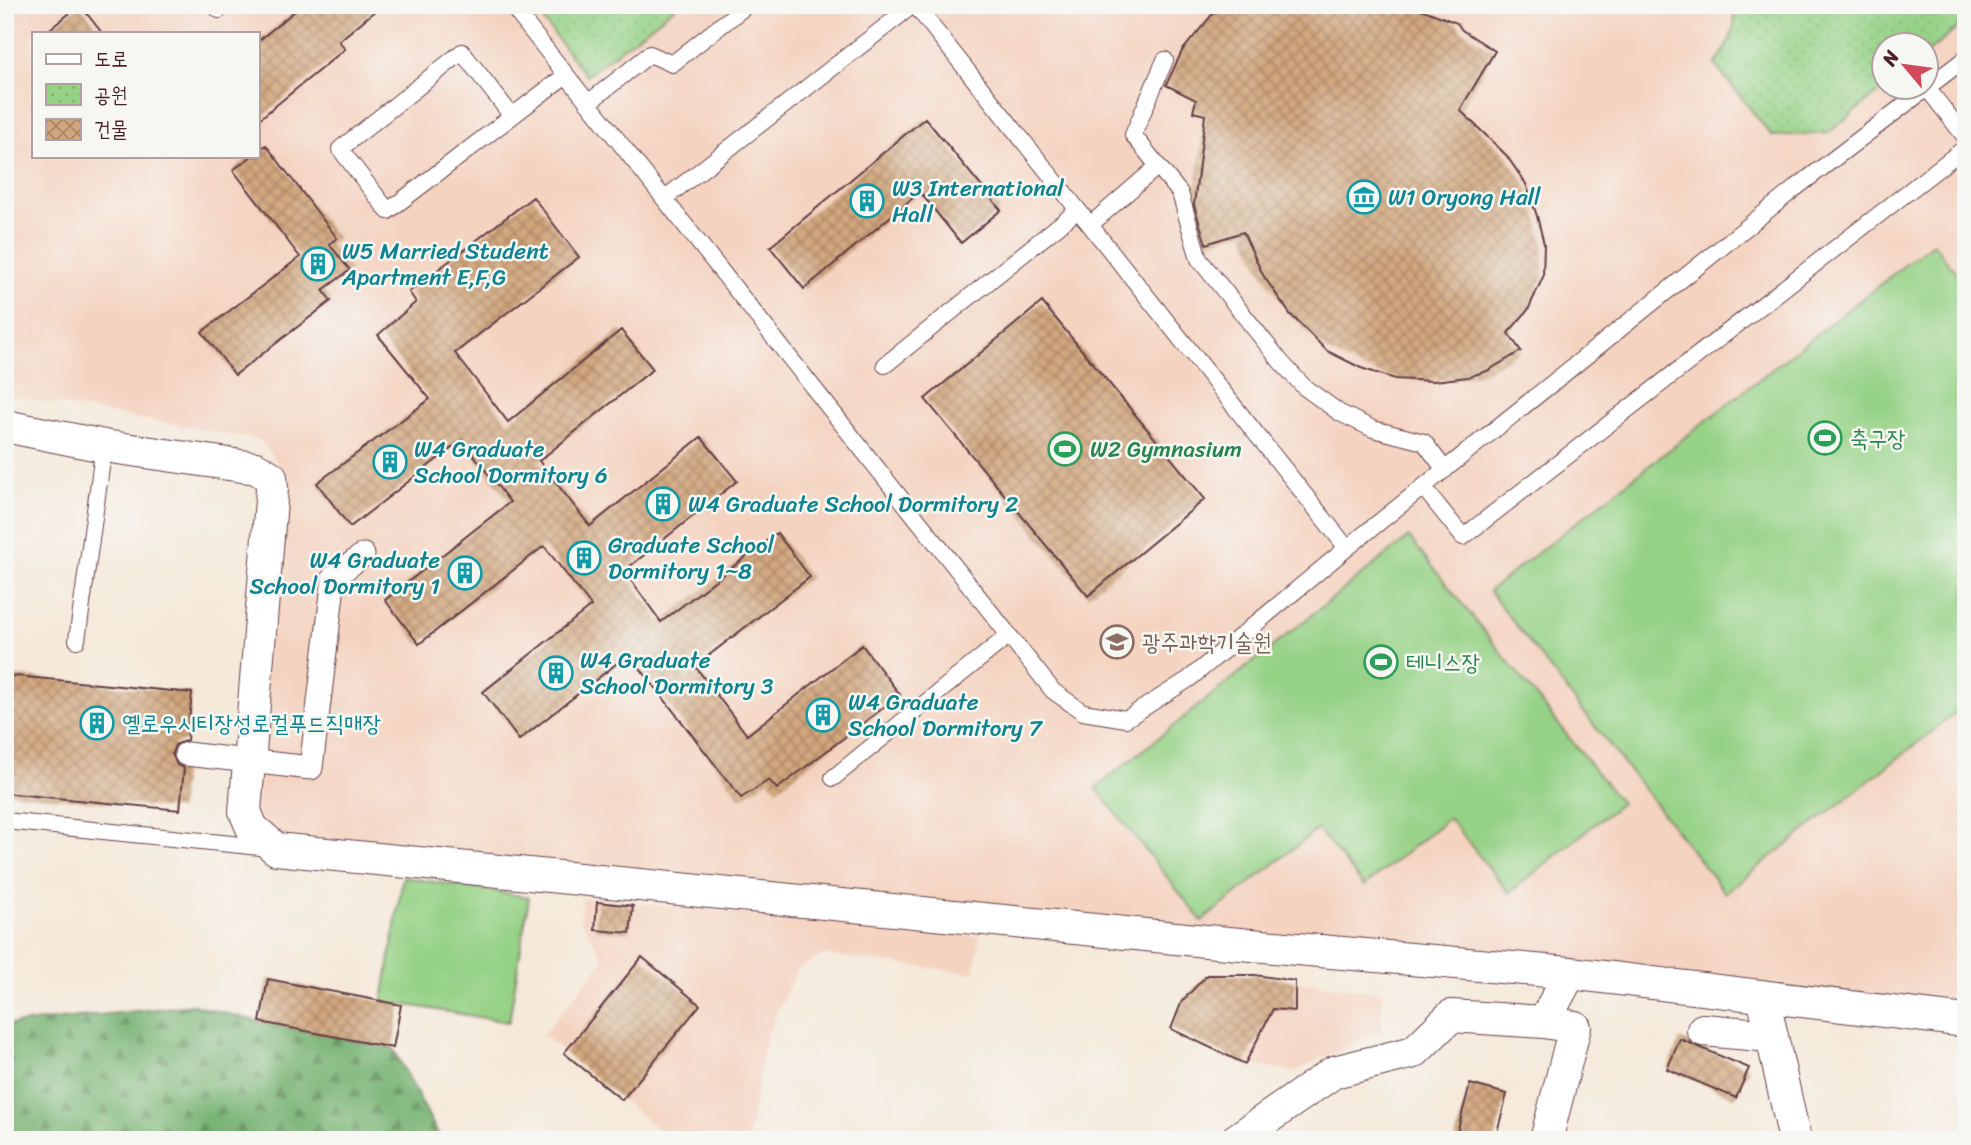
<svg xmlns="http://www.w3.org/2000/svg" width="1971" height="1145" viewBox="0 0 1971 1145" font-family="Sriracha,'Poor Story',sans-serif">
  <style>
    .built { fill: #f4d3c0; fill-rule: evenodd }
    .grass { fill: #96d286; stroke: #707858; stroke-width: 2 }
    .forest { fill: url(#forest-firs); stroke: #616a4f; stroke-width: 2 }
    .park { fill: url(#park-dots); stroke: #707858; stroke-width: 2 }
    .building { fill: url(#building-cross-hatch) }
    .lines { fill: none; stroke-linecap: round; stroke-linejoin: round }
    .service-casing { stroke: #643d45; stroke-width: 18 }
    .pedestrian-casing { stroke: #643d45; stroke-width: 25 }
    .minor-casing { stroke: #643d45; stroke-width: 34 }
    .service { stroke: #fff; stroke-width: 16 }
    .pedestrian { stroke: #fff; stroke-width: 23 }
    .minor { stroke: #fff; stroke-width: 32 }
    .labels { text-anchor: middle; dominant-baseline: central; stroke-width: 5; stroke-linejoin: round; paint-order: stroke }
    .culture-label { font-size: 23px; fill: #0d838f; stroke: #f6f6f2; text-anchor: start }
    .leisure-label { font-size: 23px; fill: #27864d; stroke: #f6f6f2; text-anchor: start }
    .education-label { font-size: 23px; fill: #785e54; stroke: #f6f6f2; text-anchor: start }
  </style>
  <defs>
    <pattern id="forest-firs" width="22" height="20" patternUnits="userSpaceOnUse" patternTransform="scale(1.75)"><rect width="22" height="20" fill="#78b473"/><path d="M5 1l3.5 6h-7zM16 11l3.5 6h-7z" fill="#64925f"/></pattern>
    <pattern id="park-dots" width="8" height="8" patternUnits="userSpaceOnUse" patternTransform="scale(1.75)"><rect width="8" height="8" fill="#96d286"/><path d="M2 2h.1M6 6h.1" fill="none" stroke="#83b474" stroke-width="1.8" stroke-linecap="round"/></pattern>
    <pattern id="building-cross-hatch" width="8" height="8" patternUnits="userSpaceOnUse" patternTransform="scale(1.75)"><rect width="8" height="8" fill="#d2a77e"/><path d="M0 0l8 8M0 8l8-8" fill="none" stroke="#ac8767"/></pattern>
  </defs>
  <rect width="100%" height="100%" fill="#f6f6f2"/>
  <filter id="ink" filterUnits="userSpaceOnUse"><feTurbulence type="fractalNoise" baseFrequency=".0143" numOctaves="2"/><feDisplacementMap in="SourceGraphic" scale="14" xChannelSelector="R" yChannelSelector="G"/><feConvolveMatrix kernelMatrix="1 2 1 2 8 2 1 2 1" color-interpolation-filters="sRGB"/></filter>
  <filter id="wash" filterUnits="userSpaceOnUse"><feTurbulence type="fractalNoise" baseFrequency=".00686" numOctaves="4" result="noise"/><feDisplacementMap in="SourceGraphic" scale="28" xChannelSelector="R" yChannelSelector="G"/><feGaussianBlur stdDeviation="1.57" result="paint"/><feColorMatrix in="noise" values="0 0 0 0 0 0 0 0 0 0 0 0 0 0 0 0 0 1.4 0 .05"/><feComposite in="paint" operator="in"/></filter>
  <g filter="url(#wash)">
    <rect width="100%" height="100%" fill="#f5e9da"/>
    <path class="built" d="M 5,5 L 1966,5 L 1966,1004 L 283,842 L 252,813 L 283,470 L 260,440 L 5,395 ZM 33,33 L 257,33 L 257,156 L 33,156 ZM 1884,46 L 1926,46 L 1926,88 L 1884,88 Z
      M 583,898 L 980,936 L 974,973 L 823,955 L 796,971 L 766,1037 L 748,1140 L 665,1140 L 657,1128 L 543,1035 L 604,959 L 580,919 Z
      M 1295,981 L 1383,992 L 1381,1031 L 1294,1072 L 1245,1064 L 1264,1027 L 1262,1007 L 1295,1011 Z"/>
    <path class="grass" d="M 1933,243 L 1966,285 L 1966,705 L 1725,893 L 1489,591 Z
      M 1409,537 L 1621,803 L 1509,893 L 1449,818 L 1364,886 L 1318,829 L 1202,921 L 1096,788 Z
      M 403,877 L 529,897 L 509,1022 L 383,1001 Z"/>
    <path class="forest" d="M 193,1005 L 260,1022 L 393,1048 L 441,1140 L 5,1140 L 5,1025 Z"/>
    <path class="park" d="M 532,5 L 678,5 L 586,76 Z
      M 1732,5 L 1966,5 L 1966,21 L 1926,54 L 1926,46 L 1884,46 L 1884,88 L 1828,133 L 1772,136 L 1715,65 C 1727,47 1740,28 1732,5 Z"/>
    <g id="blocks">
      <path class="building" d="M 80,5 L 102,33 L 45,33 Z
        M 302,5 L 382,5 L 339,41 L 345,49 L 257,121 L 257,42 Z
        M 1220,5 L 1411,5 L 1457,23 L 1462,30 L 1495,51 L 1460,110 L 1506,155 L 1526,184 L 1537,216 L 1544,244 L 1543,277 L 1528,310 L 1508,333 L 1521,351 L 1487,371 L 1468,377 L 1434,381 L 1395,379 L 1361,368 L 1327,351 L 1290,314 L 1263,275 L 1243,232 L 1206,244 L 1194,205 L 1205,115 L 1193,112 L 1196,100 L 1166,85 L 1182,51 Z
        M 925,118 L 1001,210 L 961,243 L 920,192 L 804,289 L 770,247 Z
        M 266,145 L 337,238 L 329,244 L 350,270 L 323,290 L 331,301 L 235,375 L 202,332 L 300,257 L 233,170 L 252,156 L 257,156 L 257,151 Z
        M 533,197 L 579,257 L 455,353 L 508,422 L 621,330 L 653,369 L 539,461 L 590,526 L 701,437 L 737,481 L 624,571 L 661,622 L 777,533 L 810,577 L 695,666 L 747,735 L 862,645 L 900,695 L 777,789 L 769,780 L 741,798 L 629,654 L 519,740 L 483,692 L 591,606 L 544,546 L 419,644 L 385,600 L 510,502 L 462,440 L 350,527 L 317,483 L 430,399 L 378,335 L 416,302 L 409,292 Z
        M 1042,302 L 1205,499 L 1088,596 L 925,399 Z
        M 5,675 L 192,693 L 187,740 L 175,745 L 172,753 L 177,765 L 184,768 L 180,810 L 5,793 Z
        M 597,902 L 633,906 L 630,933 L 595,930 Z
        M 642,957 L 700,1005 L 622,1100 L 564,1053 Z
        M 1207,975 L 1255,975 L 1295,981 L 1295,1011 L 1273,1009 L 1245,1064 L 1171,1029 L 1182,1001 Z
        M 268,979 L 401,1005 L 393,1048 L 260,1022 Z
        M 1680,1039 L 1749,1068 L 1736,1098 L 1667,1069 Z
        M 1470,1084 L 1507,1094 L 1495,1140 L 1455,1140 Z"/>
    </g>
  </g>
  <g filter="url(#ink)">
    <use href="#blocks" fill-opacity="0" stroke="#643d45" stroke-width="2"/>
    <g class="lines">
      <defs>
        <path id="service" d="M 215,5 L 219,10
          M 511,5 L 1053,691 L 1083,712 L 1126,719 L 1189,679 L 1347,548 L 1793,190 L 1966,58
          M 915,5 L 1347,548
          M 1927,88 L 1966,138
          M 588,103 L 650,54 L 672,64 L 747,5
          M 512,116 L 462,52 L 340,149 L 388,211 L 566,75
          M 1158,166 L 1133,135 L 1165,60
          M 664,199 L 913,5
          M 1090,225 L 1158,166 L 1180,193 L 1199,259 L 1281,362 L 1304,387 L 1340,413 L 1373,429 L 1424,442 L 1445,470
          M 885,365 L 1078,210
          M 1423,487 L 1463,537 L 1966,147
          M 77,640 L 104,446
          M 833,778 L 1009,635
          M 5,821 L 270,848"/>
        <path id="pedestrian" d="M 186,754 L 311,768 L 334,577 L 363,555"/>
        <path id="minor" d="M 5,426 L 104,446 L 256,468 L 271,477 L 272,489 L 245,811 L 252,828 L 276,849 L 1206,941 L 1570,973 L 1966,1021
          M 1763,996 L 1795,1140
          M 1544,1022 L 1575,1027 L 1546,1140
          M 1703,1030 L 1772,1036
          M 1236,1140 L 1334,1072 L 1414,1052 L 1451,1016 L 1544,1022 L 1570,973"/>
      </defs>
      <use href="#service" class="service-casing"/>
      <use href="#pedestrian" class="pedestrian-casing"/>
      <use href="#minor" class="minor-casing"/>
      <use href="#service" class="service"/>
      <use href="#pedestrian" class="pedestrian"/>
      <use href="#minor" class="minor"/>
    </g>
  </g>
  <defs>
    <symbol id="museum-ring" viewBox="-11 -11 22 22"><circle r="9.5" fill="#f6f6f2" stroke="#0f9aa8" stroke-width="1.5"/><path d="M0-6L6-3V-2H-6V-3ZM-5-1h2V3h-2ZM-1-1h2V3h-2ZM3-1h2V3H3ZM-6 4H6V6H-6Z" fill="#0f9aa8"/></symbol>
    <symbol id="building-ring" viewBox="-11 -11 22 22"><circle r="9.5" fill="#f6f6f2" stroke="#0f9aa8" stroke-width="1.5"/><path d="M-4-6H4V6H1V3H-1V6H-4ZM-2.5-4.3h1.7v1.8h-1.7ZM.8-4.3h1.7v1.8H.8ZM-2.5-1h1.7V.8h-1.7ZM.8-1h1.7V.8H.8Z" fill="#0f9aa8"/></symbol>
    <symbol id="stadium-ring" viewBox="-11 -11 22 22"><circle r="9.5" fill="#f6f6f2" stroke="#2e9e5b" stroke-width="1.5"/><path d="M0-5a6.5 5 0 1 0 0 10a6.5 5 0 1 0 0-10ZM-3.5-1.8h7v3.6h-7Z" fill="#2e9e5b"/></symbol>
    <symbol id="university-ring" viewBox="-11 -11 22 22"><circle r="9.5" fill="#f6f6f2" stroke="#8d6e63" stroke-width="1.5"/><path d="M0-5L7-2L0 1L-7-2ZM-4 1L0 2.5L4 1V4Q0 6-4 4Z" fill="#8d6e63"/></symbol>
  </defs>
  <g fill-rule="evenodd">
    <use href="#museum-ring" x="1345" y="178" width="38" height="38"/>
    <use href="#building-ring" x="848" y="182" width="38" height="38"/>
    <use href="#building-ring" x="299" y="245" width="38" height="38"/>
    <use href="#stadium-ring" x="1806" y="419" width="38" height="38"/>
    <use href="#stadium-ring" x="1046" y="430" width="38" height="38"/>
    <use href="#building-ring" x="371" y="443" width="38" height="38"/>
    <use href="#building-ring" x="644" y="485" width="38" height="38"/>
    <use href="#building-ring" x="565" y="539" width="38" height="38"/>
    <use href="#building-ring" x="446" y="554" width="38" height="38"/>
    <use href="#university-ring" x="1098" y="623" width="38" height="38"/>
    <use href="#stadium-ring" x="1362" y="643" width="38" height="38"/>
    <use href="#building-ring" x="537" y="654" width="38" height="38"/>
    <use href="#building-ring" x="804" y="696" width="38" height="38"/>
    <use href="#building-ring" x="78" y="704" width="38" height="38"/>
  </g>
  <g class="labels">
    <g class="culture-label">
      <text x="892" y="188">W3 International<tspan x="892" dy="26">Hall</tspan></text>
      <text x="1388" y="197">W1 Oryong Hall</text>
      <text x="342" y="251">W5 Married Student<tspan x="342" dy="26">Apartment E,F,G</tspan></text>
      <text x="414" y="449">W4 Graduate<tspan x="414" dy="26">School Dormitory 6</tspan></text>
      <text x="688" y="504">W4 Graduate School Dormitory 2</text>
      <text x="608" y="545">Graduate School<tspan x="608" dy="26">Dormitory 1~8</tspan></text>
      <text x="440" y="560" text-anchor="end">W4 Graduate<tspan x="440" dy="26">School Dormitory 1</tspan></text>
      <text x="580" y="660">W4 Graduate<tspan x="580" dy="26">School Dormitory 3</tspan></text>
      <text x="848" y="702">W4 Graduate<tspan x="848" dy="26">School Dormitory 7</tspan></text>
      <text x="122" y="723">옐로우시티장성로컬푸드직매장</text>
    </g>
    <g class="leisure-label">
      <text x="1850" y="438">축구장</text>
      <text x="1090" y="449">W2 Gymnasium</text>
      <text x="1406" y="662">테니스장</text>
    </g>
    <g class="education-label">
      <text x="1142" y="642">광주과학기술원</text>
    </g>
  </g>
  <rect width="1971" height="1145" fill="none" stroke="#f6f6f2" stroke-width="28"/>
  <rect x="32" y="32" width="228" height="126" fill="#f6f6f2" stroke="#b1a0a2" stroke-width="2"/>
  <rect x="46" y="54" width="35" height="10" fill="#ffffff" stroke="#b1a0a2" stroke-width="2"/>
  <text x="94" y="66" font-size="21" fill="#4a1f2b">도로</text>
  <rect x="46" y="84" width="35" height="21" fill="url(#park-dots)" stroke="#b1a0a2" stroke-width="2"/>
  <text x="94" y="102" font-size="21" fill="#4a1f2b">공원</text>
  <rect x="46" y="119" width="35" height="21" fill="url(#building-cross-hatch)" stroke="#b1a0a2" stroke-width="2"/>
  <text x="94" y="136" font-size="21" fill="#4a1f2b">건물</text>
  <g transform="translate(1905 66) rotate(299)"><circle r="33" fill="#f6f6f2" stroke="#b1a0a2" stroke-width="2"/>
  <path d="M0-5L12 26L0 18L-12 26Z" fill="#d1495b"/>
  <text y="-10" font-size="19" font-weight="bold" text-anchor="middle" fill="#4a1f2b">N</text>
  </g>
</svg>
